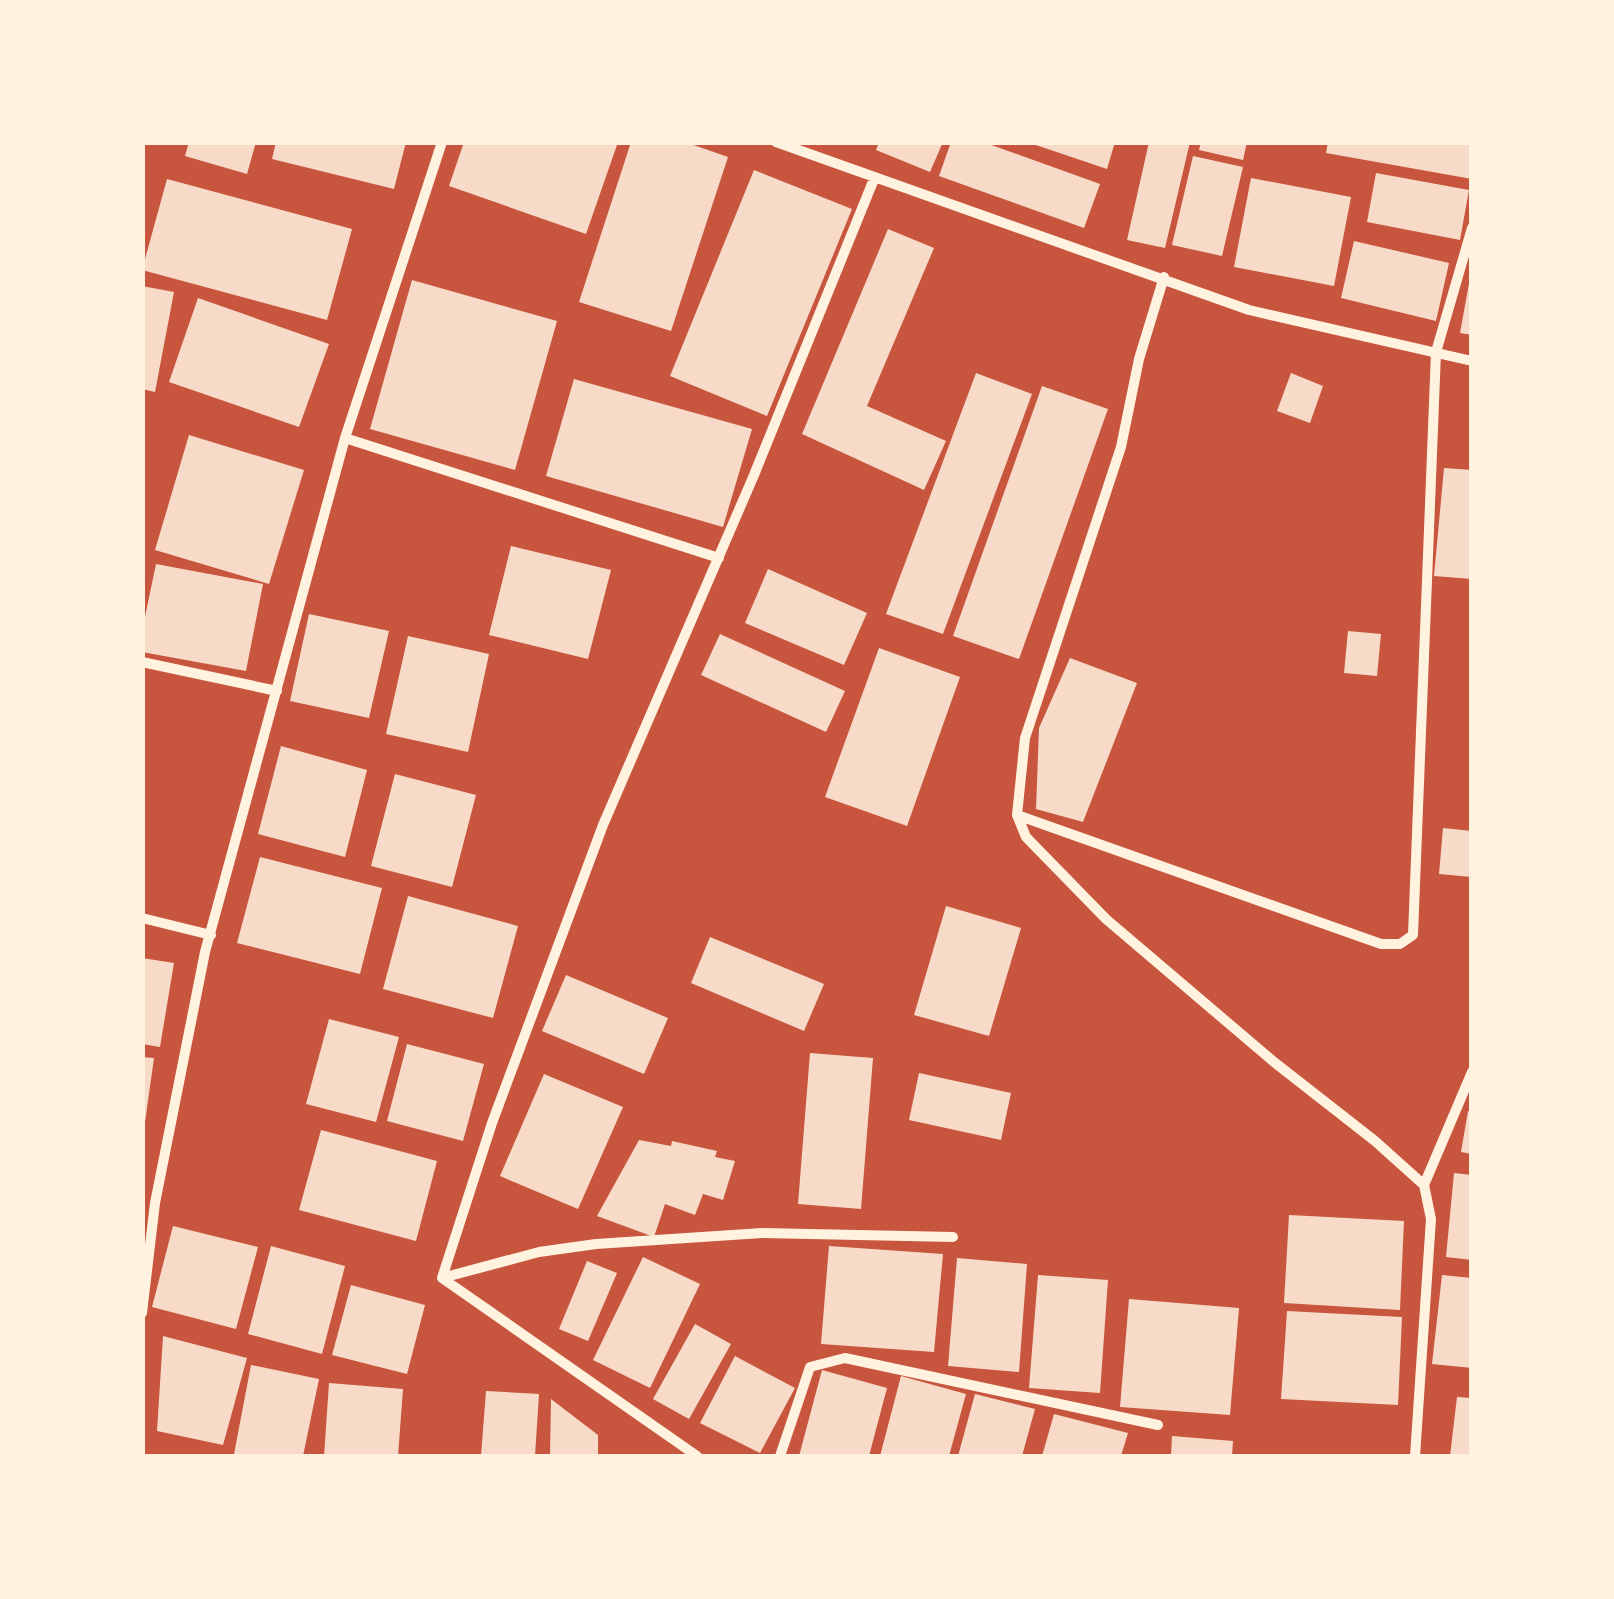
<svg xmlns="http://www.w3.org/2000/svg" width="1614" height="1599" viewBox="0 0 1614 1599" font-family="'Alegreya Sans',sans-serif">
  <style>
    .building { fill: #f7dbc8 }
    .lines { fill: none; stroke-linecap: round; stroke-linejoin: round }
    .minor { stroke: #fff3e0; stroke-width: 10 }
  </style>
  <rect width="100%" height="100%" fill="#c8553d"/>
  <path class="building" d="M 189,142 L 256,142 L 247,174 L 185,156 Z
    M 276,142 L 406,142 L 394,189 L 272,159 Z
    M 464,142 L 618,142 L 586,234 L 449,186 Z
    M 631,142 L 685,142 L 728,157 L 671,331 L 579,302 Z
    M 879,142 L 943,142 L 930,172 L 876,150 Z
    M 951,142 L 983,142 L 1100,184 L 1084,228 L 939,176 Z
    M 1027,142 L 1115,142 L 1107,169 Z
    M 1149,142 L 1190,142 L 1165,248 L 1127,240 Z
    M 1201,142 L 1247,142 L 1243,160 L 1199,150 Z
    M 1328,142 L 1472,142 L 1472,179 L 1326,153 Z
    M 1193,156 L 1243,167 L 1222,256 L 1172,245 Z
    M 754,170 L 852,209 L 767,416 L 670,376 Z
    M 1376,173 L 1469,190 L 1460,240 L 1367,222 Z
    M 1251,178 L 1351,197 L 1334,286 L 1234,267 Z
    M 167,179 L 352,229 L 327,320 L 142,270 Z
    M 888,229 L 934,248 L 867,406 L 946,441 L 924,490 L 802,434 Z
    M 1354,241 L 1449,263 L 1436,321 L 1341,298 Z
    M 1470,278 L 1472,278 L 1472,335 L 1460,333 Z
    M 412,280 L 557,321 L 515,470 L 370,429 Z
    M 142,286 L 174,292 L 155,392 L 142,389 Z
    M 198,298 L 329,344 L 299,427 L 169,382 Z
    M 976,373 L 1032,394 L 943,634 L 886,614 Z
    M 1291,373 L 1323,386 L 1310,423 L 1277,411 Z
    M 574,379 L 752,429 L 723,527 L 546,476 Z
    M 1042,386 L 1108,409 L 1019,659 L 953,636 Z
    M 189,435 L 304,470 L 269,584 L 155,550 Z
    M 1444,468 L 1472,470 L 1472,579 L 1434,576 Z
    M 511,546 L 611,570 L 588,659 L 489,635 Z
    M 156,564 L 263,584 L 246,671 L 142,652 L 142,631 Z
    M 768,569 L 867,613 L 844,665 L 745,623 Z
    M 309,614 L 389,631 L 369,718 L 290,701 Z
    M 1348,631 L 1381,634 L 1377,676 L 1344,673 Z
    M 720,634 L 845,691 L 826,732 L 701,675 Z
    M 408,636 L 489,654 L 468,752 L 386,734 Z
    M 879,648 L 960,677 L 907,826 L 825,797 Z
    M 1070,658 L 1137,683 L 1083,822 L 1036,809 L 1039,728 Z
    M 281,746 L 367,770 L 345,857 L 258,834 Z
    M 395,774 L 476,795 L 452,887 L 371,866 Z
    M 1443,828 L 1472,831 L 1472,877 L 1439,874 Z
    M 260,857 L 382,888 L 360,974 L 237,943 Z
    M 408,896 L 518,926 L 493,1018 L 383,989 Z
    M 946,906 L 1021,928 L 989,1036 L 914,1015 Z
    M 710,937 L 824,984 L 804,1031 L 691,983 Z
    M 142,958 L 174,963 L 160,1047 L 142,1044 Z
    M 566,975 L 668,1018 L 644,1074 L 542,1031 Z
    M 329,1019 L 399,1037 L 376,1122 L 306,1104 Z
    M 407,1044 L 484,1064 L 463,1141 L 387,1121 Z
    M 810,1053 L 873,1058 L 861,1209 L 798,1204 Z
    M 142,1057 L 154,1058 L 145,1122 L 142,1122 Z
    M 919,1073 L 1011,1093 L 1001,1140 L 909,1120 Z
    M 544,1074 L 623,1107 L 578,1209 L 500,1176 Z
    M 1468,1111 L 1472,1112 L 1472,1154 L 1461,1152 Z
    M 321,1130 L 437,1161 L 416,1241 L 299,1210 Z
    M 639,1140 L 671,1146 L 672,1141 L 717,1151 L 715,1157 L 735,1161 L 723,1200 L 703,1194 L 695,1215 L 665,1204 L 654,1237 L 597,1216 Z
    M 1454,1173 L 1472,1175 L 1472,1260 L 1446,1257 Z
    M 1289,1215 L 1404,1221 L 1400,1310 L 1284,1303 Z
    M 173,1226 L 258,1247 L 236,1329 L 152,1307 Z
    M 271,1246 L 345,1266 L 322,1354 L 248,1334 Z
    M 829,1246 L 943,1254 L 934,1352 L 821,1344 Z
    M 643,1257 L 700,1284 L 650,1388 L 593,1360 Z
    M 957,1258 L 1027,1264 L 1019,1372 L 948,1366 Z
    M 587,1261 L 617,1273 L 588,1341 L 559,1329 Z
    M 1038,1275 L 1108,1280 L 1100,1393 L 1029,1388 Z
    M 1442,1275 L 1472,1278 L 1472,1368 L 1432,1364 Z
    M 351,1285 L 425,1305 L 407,1374 L 332,1355 Z
    M 1129,1299 L 1239,1308 L 1230,1415 L 1120,1407 Z
    M 1287,1311 L 1402,1317 L 1398,1405 L 1281,1399 Z
    M 695,1324 L 731,1344 L 689,1419 L 653,1399 Z
    M 163,1336 L 247,1358 L 223,1445 L 157,1431 Z
    M 735,1356 L 795,1388 L 760,1453 L 700,1423 Z
    M 251,1365 L 319,1379 L 303,1456 L 234,1454 Z
    M 822,1370 L 887,1388 L 869,1456 L 799,1456 Z
    M 901,1376 L 966,1394 L 949,1456 L 880,1456 Z
    M 329,1383 L 403,1389 L 398,1456 L 324,1456 Z
    M 486,1391 L 539,1394 L 535,1456 L 481,1456 Z
    M 975,1394 L 1035,1409 L 1022,1456 L 958,1456 Z
    M 1457,1397 L 1472,1398 L 1472,1456 L 1450,1456 Z
    M 551,1399 L 598,1435 L 598,1456 L 550,1456 Z
    M 1054,1414 L 1128,1433 L 1121,1456 L 1042,1456 Z
    M 1172,1436 L 1233,1441 L 1232,1456 L 1171,1456 Z"/>
  <g class="lines">
    <path class="minor" d="M 776,142 L 1249,310 L 1472,361
      M 1164,277 L 1139,359 L 1121,447 L 1025,738 L 1017,815 L 1026,837 L 1106,919 L 1274,1062 L 1375,1141 L 1424,1185 L 1431,1219 L 1415,1456
      M 345,438 L 719,558
      M 142,662 L 277,691
      M 1017,815 L 1381,944 L 1400,944 L 1413,935 L 1436,352 L 1472,228
      M 142,918 L 211,935
      M 1424,1185 L 1472,1072
      M 442,1278 L 539,1252 L 596,1244 L 762,1233 L 953,1237
      M 142,1313 L 155,1203 L 205,952 L 345,438 L 442,142
      M 697,1456 L 442,1278 L 492,1123 L 603,825 L 754,475 L 874,179
      M 780,1456 L 810,1367 L 845,1358 L 1158,1425"/>
  </g>
  <rect width="1614" height="1599" fill="none" stroke="#fff3e0" stroke-width="290"/>
</svg>
